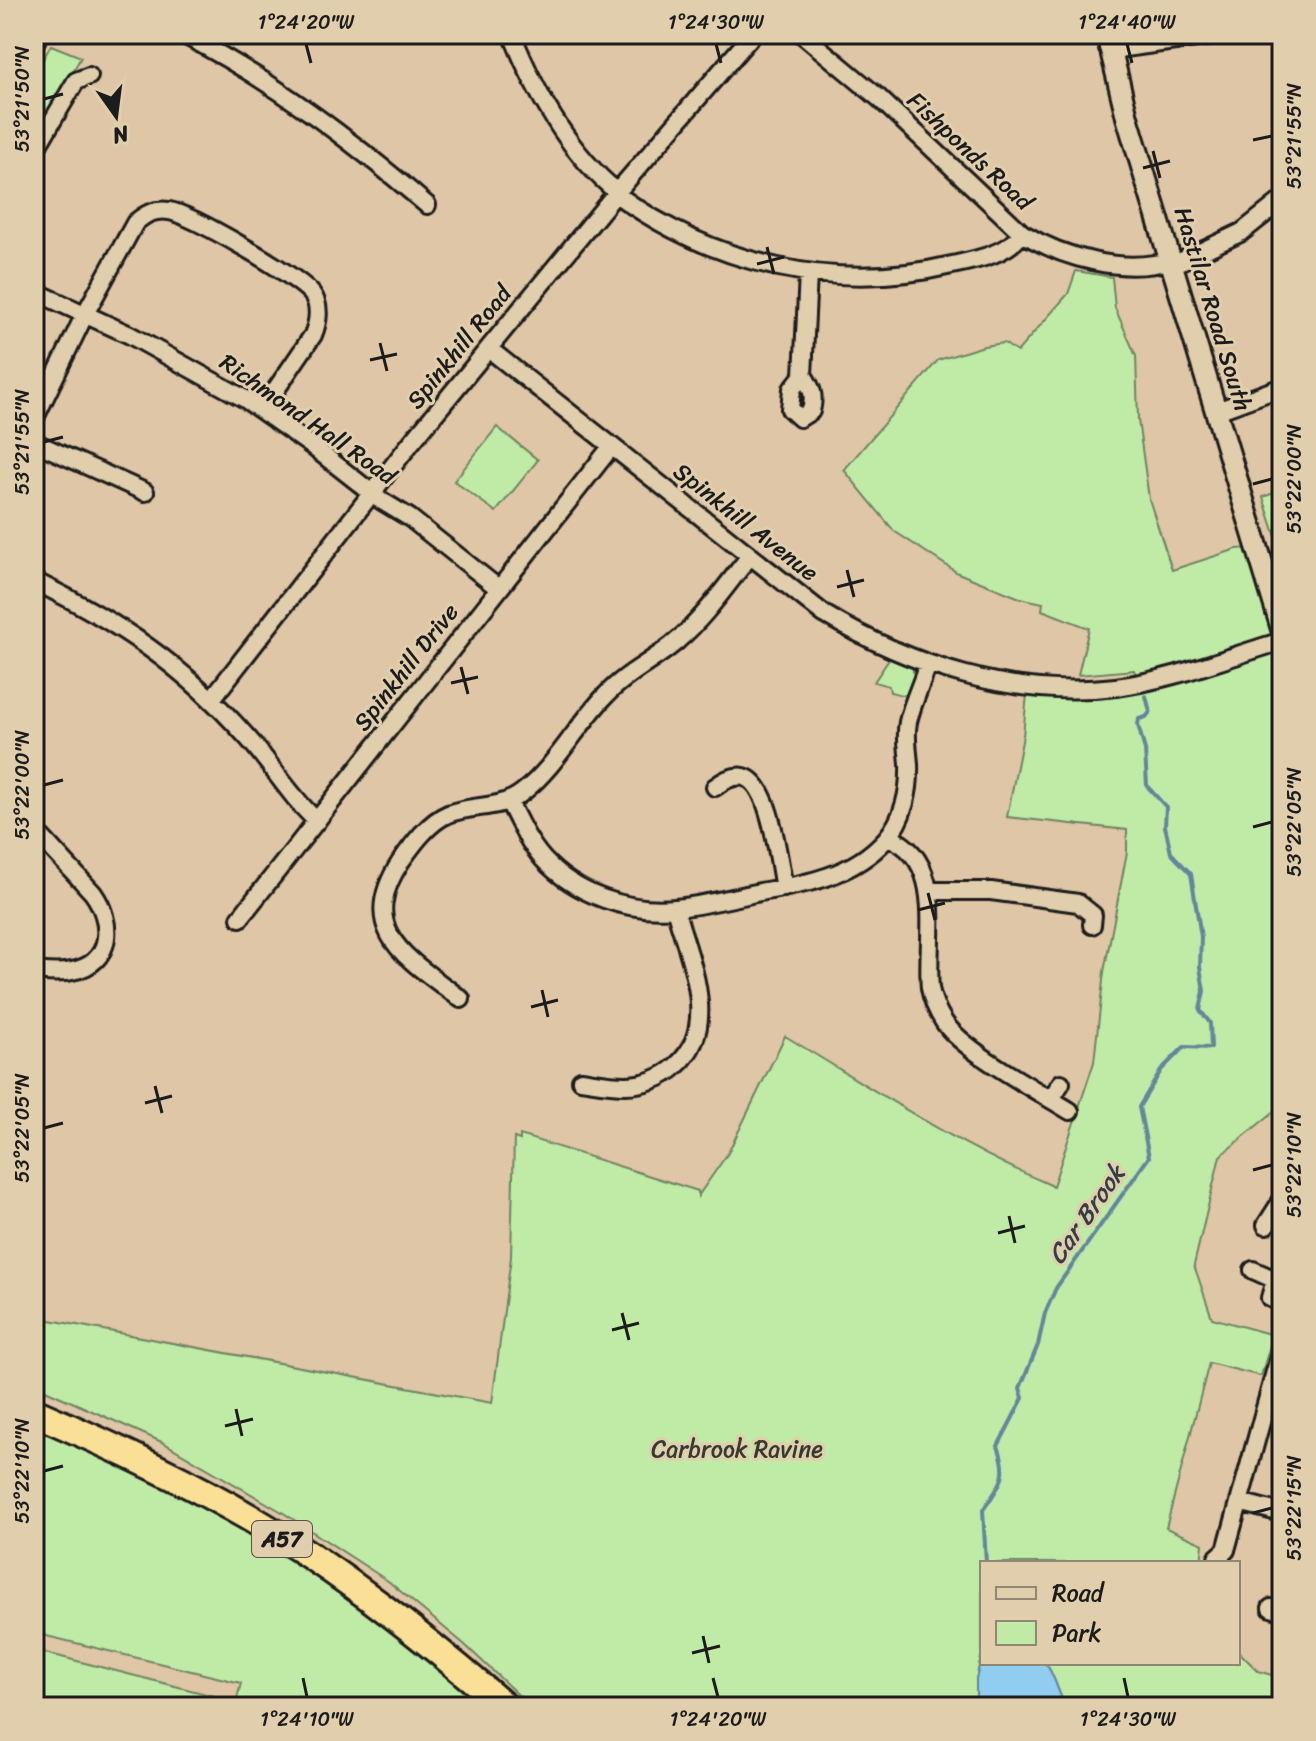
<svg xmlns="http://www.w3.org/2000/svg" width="1316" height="1741" viewBox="0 0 1316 1741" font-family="Sriracha,sans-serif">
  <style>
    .green { fill: #c0eba7; stroke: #6e8462; stroke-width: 2 }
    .water { fill: #90cdf0; stroke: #62869b; stroke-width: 2 }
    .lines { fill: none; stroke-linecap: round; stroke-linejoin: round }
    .stream { stroke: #62869b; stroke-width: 4 }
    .minor-casing { stroke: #1c1c1c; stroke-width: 22 }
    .tertiary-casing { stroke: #1c1c1c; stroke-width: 26 }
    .secondary-casing { stroke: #1c1c1c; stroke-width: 28 }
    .trunk-casing { stroke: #1c1c1c; stroke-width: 32 }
    .minor { stroke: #e0ceac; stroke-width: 16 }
    .tertiary { stroke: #e0ceac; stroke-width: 20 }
    .secondary { stroke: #e0ceac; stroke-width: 22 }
    .trunk { stroke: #fadf96; stroke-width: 26 }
    .ticks { fill: none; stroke: #1c1c1c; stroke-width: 3 }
    .labels { text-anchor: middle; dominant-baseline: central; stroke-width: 6; stroke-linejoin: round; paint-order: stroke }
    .shield { fill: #e0ceac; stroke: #575147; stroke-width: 2 }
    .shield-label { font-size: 22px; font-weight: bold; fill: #1c1c1c }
    .street-label { font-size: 24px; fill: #1c1c1c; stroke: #e0ceac }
    .park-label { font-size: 24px; fill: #353b31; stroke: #e0ceac }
    .water-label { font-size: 26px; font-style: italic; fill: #333f46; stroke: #e0ceac }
    .neatline { fill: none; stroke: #1c1c1c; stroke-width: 3 }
    .ticks-label { font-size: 20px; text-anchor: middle; fill: #1c1c1c }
  </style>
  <rect width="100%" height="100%" fill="#dfc6a6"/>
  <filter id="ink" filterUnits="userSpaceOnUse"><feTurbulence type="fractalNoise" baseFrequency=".0125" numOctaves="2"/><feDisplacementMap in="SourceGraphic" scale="16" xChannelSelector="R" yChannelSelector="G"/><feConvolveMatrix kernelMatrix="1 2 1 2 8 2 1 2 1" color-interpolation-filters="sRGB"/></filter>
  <g filter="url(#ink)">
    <path class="green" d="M 51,45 L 81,57 L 34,141 L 34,75 Z
      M 1076,271 L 1112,277 L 1115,308 L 1136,356 L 1138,420 L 1149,499 L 1172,570 L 1237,549 L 1249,548 L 1282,661 L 1282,1105 L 1220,1156 L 1194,1265 L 1212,1318 L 1273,1335 L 1261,1376 L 1209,1363 L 1166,1528 L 1203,1544 L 1201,1563 L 982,1563 L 982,1654 L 976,1679 L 976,1707 L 531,1707 L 464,1644 L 388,1581 L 282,1512 L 164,1443 L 34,1385 L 34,1317 L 492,1403 L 511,1257 L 514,1138 L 520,1140 L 520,1135 L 698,1191 L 698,1196 L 728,1153 L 785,1036 C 873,1089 958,1146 1053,1186 L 1094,1062 L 1104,972 L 1127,852 L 1127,830 L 1007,817 L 1023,736 L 1027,694 C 1065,699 1105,703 1142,691 L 1134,670 L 1078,675 L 1089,628 L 1042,610 L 1043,603 L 1020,598 L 958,573 L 894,531 L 844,470 L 938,360 L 984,346 L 1004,343 L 1017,352 L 1068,294 Z
      M 497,427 L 538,460 L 496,512 L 454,481 Z
      M 1282,490 L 1282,541 L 1278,543 L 1263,497 Z
      M 892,655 L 912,666 C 915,677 915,687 907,696 L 890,692 L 889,686 L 874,682 Z
      M 34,1425 C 197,1494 353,1584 481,1707 L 235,1707 L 241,1683 L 34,1633 Z
      M 34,1650 L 214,1696 L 212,1707 L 34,1707 Z
      M 1238,1651 L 1258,1671 L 1282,1678 L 1282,1707 L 1066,1707 C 1058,1694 1054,1672 1045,1663 L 1238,1663 Z"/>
    <path class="water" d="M 982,1654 L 982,1663 L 1045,1663 C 1054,1672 1058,1694 1066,1707 L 976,1707 L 976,1679 Z"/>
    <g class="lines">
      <path class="stream" d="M 986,1563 L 983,1510 C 1000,1484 1010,1478 998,1446 L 1023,1398 L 1020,1388 L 1038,1345 L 1045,1313 L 1056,1288 L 1149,1157 L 1139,1107 L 1162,1069 L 1184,1047 L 1211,1048 L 1210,1023 L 1200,1010 L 1204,991 L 1200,967 L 1201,937 L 1191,874 L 1171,853 L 1165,826 L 1166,807 L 1147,786 L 1145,750 L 1138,725 L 1139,719 L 1146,717 L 1150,712 L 1146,696"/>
      <defs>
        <path id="minor" d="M 182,34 C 272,80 350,139 427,205
          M 512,34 C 535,92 568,152 617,192
          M 802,34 L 879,98 L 1022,233 C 1064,258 1123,275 1172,260
          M 34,152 L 76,81 L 89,76
          M 616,194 C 714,265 834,293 952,265 C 976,260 1008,254 1022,233
          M 1173,265 L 1242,232 L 1282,200
          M 34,291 L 130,335 L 245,399 L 312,446 L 382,501 L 410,518 L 498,588
          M 489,349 L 824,614 C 911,666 1013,699 1116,687 C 1172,680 1228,657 1282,641
          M 803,375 L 792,389 L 790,409 L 800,418 L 811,411 C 815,395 812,388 803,375 L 808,274
          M 1217,411 L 1282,387
          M 34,420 L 85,314 L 135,223 C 145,214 154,209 169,211 C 191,214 298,276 312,294 C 321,306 318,323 313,335 L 262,410
          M 34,442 L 145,492
          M 34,581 C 119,622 183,665 246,736 C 271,763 290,797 317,821
          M 211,700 L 410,444 L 617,192 L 753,34
          M 715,787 C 723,781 734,775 744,777 C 771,783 779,864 784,888
          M 509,802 C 519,822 528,842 543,859 C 576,895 629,913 676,908 C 704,905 733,898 760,892 C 807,884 853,876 886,839 C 904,819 910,790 909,764 C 908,750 905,736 908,722 C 912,703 922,683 928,664
          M 34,829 L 93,893 C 113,921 114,963 72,971 C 59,974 46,972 34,971
          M 888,837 C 948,860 925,940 930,988 C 932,1000 937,1011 944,1022 C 963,1051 1038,1091 1070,1111
          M 928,891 L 991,891 L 1078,903 L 1093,915 L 1092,925
          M 240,918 L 611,447
          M 461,999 C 409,959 354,932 401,861 C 413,844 429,822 448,814 C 473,804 501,810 523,792 C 556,766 577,725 606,695 C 627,672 656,660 678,640 C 706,616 727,584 750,556
          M 581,1080 C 595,1082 611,1085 625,1085 C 643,1085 663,1078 676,1066 C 722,1026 688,957 675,908
          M 1051,1099 L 1061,1083
          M 1266,1225 L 1282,1200
          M 1253,1270 L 1282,1283
          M 1275,1280 L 1270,1298 L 1281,1303
          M 1239,1502 L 1282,1513
          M 1217,1558 L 1226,1550 L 1282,1346
          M 1271,1608 L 1282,1611"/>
        <path id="tertiary" d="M 1107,34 L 1127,117 L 1282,629
          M 1110,48 L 1211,34"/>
        <path id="secondary" d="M 34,38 L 36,34"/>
        <path id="trunk" d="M 34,1412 C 108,1444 182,1478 252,1519 C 341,1571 427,1640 505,1707"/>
      </defs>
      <use href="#minor" class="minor-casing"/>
      <use href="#tertiary" class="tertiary-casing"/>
      <use href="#secondary" class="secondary-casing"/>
      <use href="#trunk" class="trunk-casing"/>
      <use href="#minor" class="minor"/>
      <use href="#tertiary" class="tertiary"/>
      <use href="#secondary" class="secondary"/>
      <use href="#trunk" class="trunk"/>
    </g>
  </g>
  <path class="ticks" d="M 306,44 L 311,63M 716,44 L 721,63M 1127,44 L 1132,63M 44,99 L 63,94M 1253,140 L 1272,136M 1153,151 L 1160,178M 1143,168 L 1170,161M 767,247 L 774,274M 757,264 L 784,257M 380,343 L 387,371M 370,360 L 397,354M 44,442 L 63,437M 1253,484 L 1272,479M 847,570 L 854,597M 837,587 L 864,580M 461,667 L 468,694M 451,683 L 478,677M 44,785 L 63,780M 1253,827 L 1272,822M 928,893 L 935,920M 918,910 L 945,903M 542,990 L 548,1017M 531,1007 L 558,1000M 155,1086 L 162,1113M 145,1103 L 172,1096M 44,1128 L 63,1123M 1253,1170 L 1272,1165M 1009,1216 L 1015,1243M 998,1233 L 1025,1226M 622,1313 L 629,1340M 612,1330 L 639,1323M 236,1409 L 242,1436M 225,1426 L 253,1419M 44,1471 L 63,1466M 1253,1513 L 1272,1508M 703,1636 L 709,1663M 692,1653 L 720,1646M 303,1678 L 307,1697M 713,1678 L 718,1697M 1124,1678 L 1128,1697"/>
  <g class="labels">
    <rect class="shield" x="252" y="1521" width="60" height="36" rx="6"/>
    <g class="shield-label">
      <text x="282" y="1539">A57</text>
    </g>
    <g class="street-label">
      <text transform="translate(970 151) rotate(43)">Fishponds Road</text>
      <text transform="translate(1213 309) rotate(73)">Hastilar Road South</text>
      <text transform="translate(459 347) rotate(-51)">Spinkhill Road</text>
      <text transform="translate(308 419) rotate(35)">Richmond Hall Road</text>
      <text transform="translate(746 522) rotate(38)">Spinkhill Avenue</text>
      <text transform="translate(406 667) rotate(-52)">Spinkhill Drive</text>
    </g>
    <g class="park-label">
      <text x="737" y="1449">Carbrook Ravine</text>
    </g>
    <g class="water-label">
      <text transform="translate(1086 1214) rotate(-55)">Car Brook</text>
    </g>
  </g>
  <rect width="1316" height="1741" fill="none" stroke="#e0ceac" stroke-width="88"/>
  <rect x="980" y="1561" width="260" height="104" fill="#e0ceac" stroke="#928772" stroke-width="2"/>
  <rect x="996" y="1587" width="40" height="12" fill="#e0ceac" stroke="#928772" stroke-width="2"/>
  <text x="1052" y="1601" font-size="24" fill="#1c1c1c">Road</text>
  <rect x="996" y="1621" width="40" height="24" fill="#c0eba7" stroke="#928772" stroke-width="2"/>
  <text x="1052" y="1641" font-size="24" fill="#1c1c1c">Park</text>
  <g transform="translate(116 116) rotate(166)" stroke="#e0ceac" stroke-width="6" paint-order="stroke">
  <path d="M0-6L14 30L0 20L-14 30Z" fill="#1c1c1c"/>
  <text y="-12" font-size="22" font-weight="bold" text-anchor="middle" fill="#1c1c1c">N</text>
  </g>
  <rect x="44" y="44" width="1228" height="1653" class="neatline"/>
  <g class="ticks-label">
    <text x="306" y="29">1°24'20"W</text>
    <text x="716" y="29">1°24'30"W</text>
    <text x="1127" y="29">1°24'40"W</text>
    <text transform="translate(22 99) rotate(-90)" y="7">53°21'50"N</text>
    <text transform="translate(1294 136) rotate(-90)" y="7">53°21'55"N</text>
    <text transform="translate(22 442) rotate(-90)" y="7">53°21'55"N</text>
    <text transform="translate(1294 479) rotate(-90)" y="7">53°22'00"N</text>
    <text transform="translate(22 785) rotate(-90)" y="7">53°22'00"N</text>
    <text transform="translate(1294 822) rotate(-90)" y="7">53°22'05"N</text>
    <text transform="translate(22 1128) rotate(-90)" y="7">53°22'05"N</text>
    <text transform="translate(1294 1165) rotate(-90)" y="7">53°22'10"N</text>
    <text transform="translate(22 1471) rotate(-90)" y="7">53°22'10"N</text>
    <text transform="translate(1294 1508) rotate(-90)" y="7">53°22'15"N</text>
    <text x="307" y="1726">1°24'10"W</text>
    <text x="718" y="1726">1°24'20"W</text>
    <text x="1128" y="1726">1°24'30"W</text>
  </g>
</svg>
